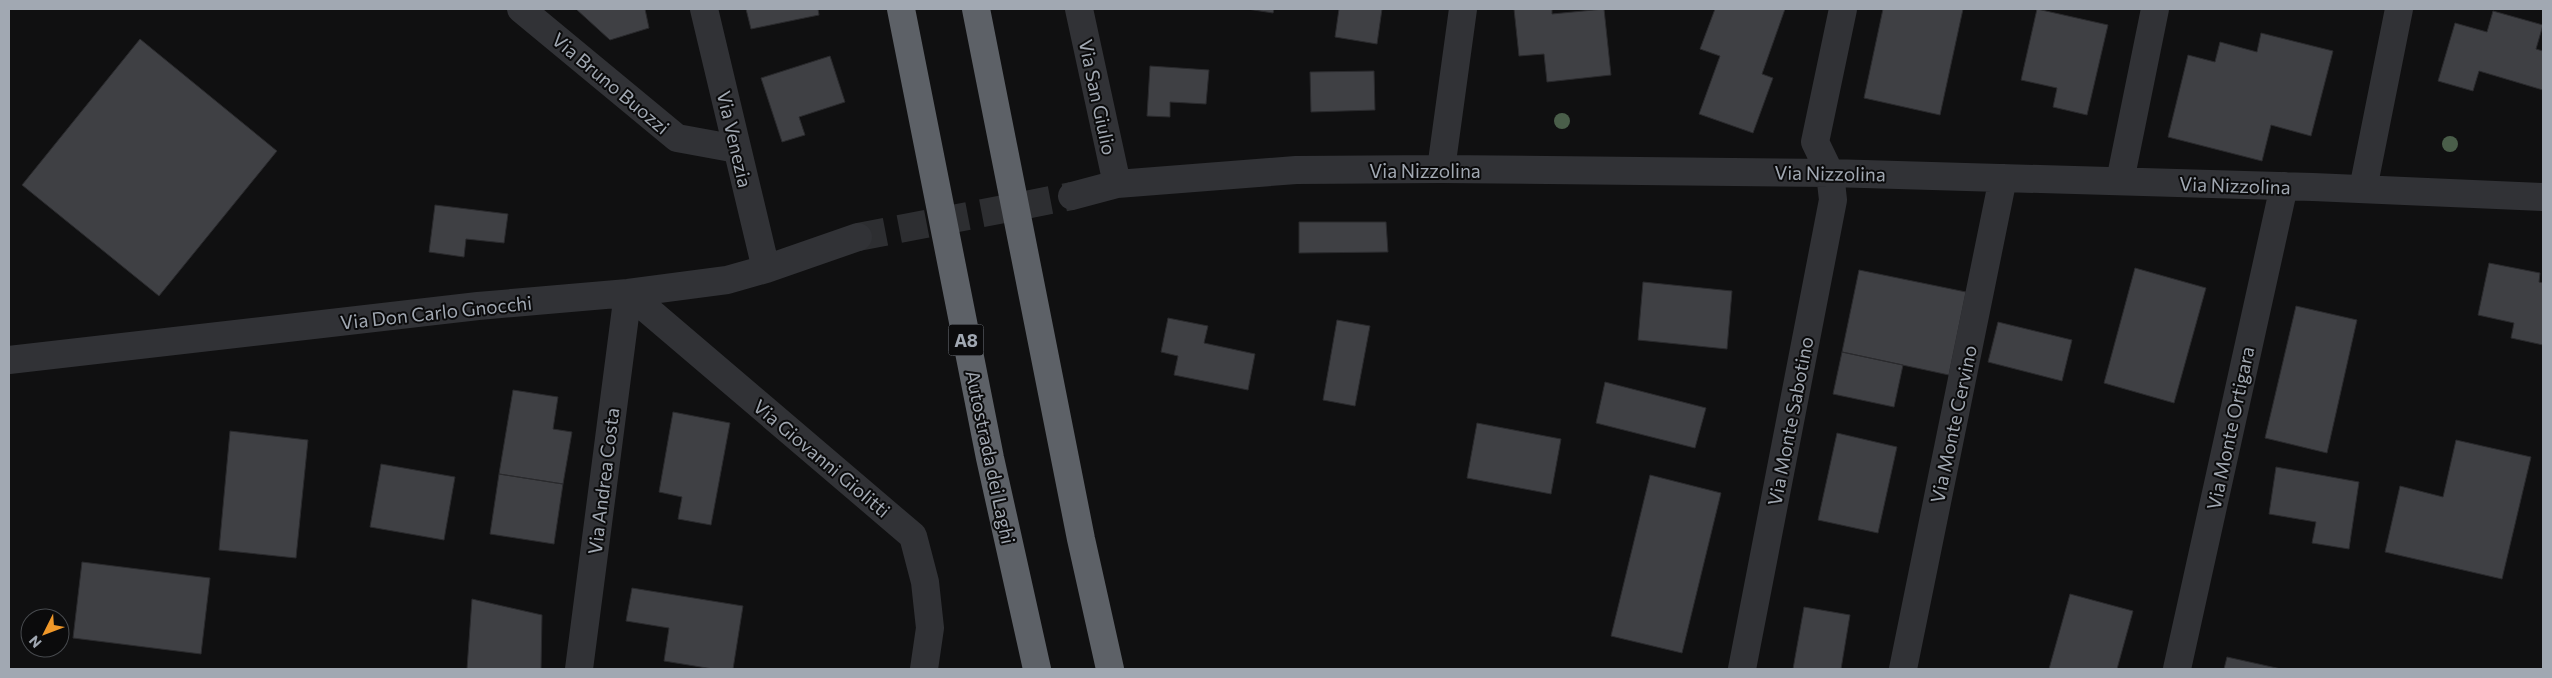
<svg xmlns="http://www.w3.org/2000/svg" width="2552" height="678" viewBox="0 0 2552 678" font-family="Commissioner,sans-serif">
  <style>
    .building { fill: #3f4044; stroke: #2a2a2d }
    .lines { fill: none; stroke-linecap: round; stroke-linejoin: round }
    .minor-tunnel { stroke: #2d2e31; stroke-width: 28; stroke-dasharray: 28 14; stroke-linecap: butt }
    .minor { stroke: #313236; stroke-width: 28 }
    .highway { stroke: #5d6167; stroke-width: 28 }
    .tree { fill: #4a5e4a }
    .labels { text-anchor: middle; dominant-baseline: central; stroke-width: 4; stroke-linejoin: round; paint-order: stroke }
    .shield { fill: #0b0b0c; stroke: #747980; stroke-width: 1 }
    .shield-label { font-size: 18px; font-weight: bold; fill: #a1a8b2 }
    .street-label { font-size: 19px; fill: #a1a8b2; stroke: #0b0b0c }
  </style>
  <rect width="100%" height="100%" fill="#101011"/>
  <path class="building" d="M 576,9 L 645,9 L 649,28 L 610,40 Z
    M 746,9 L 818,9 L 819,15 L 751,29 Z
    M 1247,9 L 1274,9 L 1273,13 Z
    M 1339,9 L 1382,9 L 1377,44 L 1335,37 Z
    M 1514,9 L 1552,9 L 1552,14 L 1604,9 L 1611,75 L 1547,82 L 1544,54 L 1519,56 Z
    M 1715,9 L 1785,9 L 1762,74 L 1773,78 L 1753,133 L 1699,114 L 1720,56 L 1700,49 Z
    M 1883,9 L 1963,9 L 1940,115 L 1864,98 Z
    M 2037,9 L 2108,25 L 2087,115 L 2053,107 L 2057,88 L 2021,80 Z
    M 2493,11 L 2543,25 L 2536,49 L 2543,51 L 2543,90 L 2479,71 L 2473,91 L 2438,81 L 2455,23 L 2487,32 Z
    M 2261,33 L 2333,51 L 2311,136 L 2271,125 L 2262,161 L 2168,137 L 2188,55 L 2215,62 L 2220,42 L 2257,52 Z
    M 140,39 L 277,151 L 159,296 L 22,185 Z
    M 830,56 L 845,102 L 799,117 L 805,135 L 782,142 L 761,78 Z
    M 1150,66 L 1209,70 L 1206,104 L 1170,102 L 1170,117 L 1147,116 Z
    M 1374,71 L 1375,110 L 1311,112 L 1310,72 Z
    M 435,205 L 508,214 L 504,243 L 466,239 L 464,257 L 429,252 Z
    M 1299,222 L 1386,222 L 1388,252 L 1299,253 Z
    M 2489,263 L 2540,273 L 2539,282 L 2543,283 L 2543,345 L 2511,338 L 2514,323 L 2478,315 Z
    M 2135,268 L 2206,288 L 2174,403 L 2104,383 Z
    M 1859,270 L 1966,292 L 1949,375 L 1842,352 Z
    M 1643,282 L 1732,291 L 1727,349 L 1638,340 Z
    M 2296,306 L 2357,320 L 2327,453 L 2265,438 Z
    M 1168,318 L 1208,326 L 1204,343 L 1255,354 L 1248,390 L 1174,375 L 1178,356 L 1161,352 Z
    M 1337,320 L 1370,326 L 1355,406 L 1323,400 Z
    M 1998,322 L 2072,340 L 2062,381 L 1988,362 Z
    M 1842,352 L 1903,365 L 1894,407 L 1833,394 Z
    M 1605,382 L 1706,408 L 1695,448 L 1596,423 Z
    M 513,390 L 558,397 L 553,429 L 572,432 L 563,484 L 499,474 Z
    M 673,412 L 730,423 L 711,525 L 678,519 L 682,497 L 659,492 Z
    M 1477,423 L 1561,439 L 1551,494 L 1467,478 Z
    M 230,431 L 308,440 L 296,558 L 219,550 Z
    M 1837,433 L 1897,447 L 1878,533 L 1818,520 Z
    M 2456,440 L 2531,457 L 2502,579 L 2385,552 L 2400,486 L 2443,497 Z
    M 381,464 L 455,477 L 444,540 L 370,527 Z
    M 2276,467 L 2359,482 L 2349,549 L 2312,543 L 2316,522 L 2269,514 Z
    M 499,474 L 563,484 L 554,544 L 490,534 Z
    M 1650,475 L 1721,493 L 1682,653 L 1611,636 Z
    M 82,562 L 210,578 L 201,654 L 73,638 Z
    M 632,588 L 743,606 L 733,669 L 713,669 L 664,661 L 669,628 L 626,621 Z
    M 2070,594 L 2133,611 L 2117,669 L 2049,669 Z
    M 472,599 L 542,615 L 541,669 L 467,669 Z
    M 1804,607 L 1850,615 L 1841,669 L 1793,669 Z
    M 2227,657 L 2281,669 L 2224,669 Z"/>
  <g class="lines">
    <path class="minor-tunnel" d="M 858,237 L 1072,196"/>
    <path class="minor" d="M 521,9 L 677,138 L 737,149
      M 704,9 L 766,269
      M 1079,9 L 1117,184
      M 1441,169 L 1463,9
      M 2120,181 L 2155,9
      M 2363,189 L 2399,9
      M 1072,196 L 1117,184 L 1296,170 L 1441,169 L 1830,173 L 2313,187 L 2543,197
      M 628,293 L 913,536 L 925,582 L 930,628 L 924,669
      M 9,360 L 478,306 L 628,293 L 727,280 L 766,269 L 858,237
      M 579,669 L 628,293
      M 1742,669 L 1833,200 L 1830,173 L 1815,142 L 1843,9
      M 1903,669 L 2003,178
      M 2177,669 L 2284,186"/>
    <path class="highway" d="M 901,9 L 990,458 L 1037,669
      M 976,9 L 1081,539 L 1110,669"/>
  </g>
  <g class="tree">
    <circle cx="1562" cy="121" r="8"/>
    <circle cx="2450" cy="144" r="8"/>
  </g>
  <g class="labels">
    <rect class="shield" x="948.5" y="324.5" width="35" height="31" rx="4"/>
    <g class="shield-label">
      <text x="966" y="340">A8</text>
    </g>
    <g class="street-label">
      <text transform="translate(611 83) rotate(40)">Via Bruno Buozzi</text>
      <text transform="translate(1098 97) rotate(78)">Via San Giulio</text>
      <text transform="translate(735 139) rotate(77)">Via Venezia</text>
      <text x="1425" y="170">Via Nizzolina</text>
      <text transform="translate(1830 173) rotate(1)">Via Nizzolina</text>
      <text transform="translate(2235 185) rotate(2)">Via Nizzolina</text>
      <text transform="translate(436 312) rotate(-6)">Via Don Carlo Gnocchi</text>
      <text transform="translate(1790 421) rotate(-79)">Via Monte Sabotino</text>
      <text transform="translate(1953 424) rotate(-78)">Via Monte Cervino</text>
      <text transform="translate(2230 428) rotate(-78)">Via Monte Ortigara</text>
      <text transform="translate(991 457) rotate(78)">Autostrada dei Laghi</text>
      <text transform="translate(822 458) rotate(40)">Via Giovanni Giolitti</text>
      <text transform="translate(603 481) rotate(-83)">Via Andrea Costa</text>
    </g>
  </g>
  <rect width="2552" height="678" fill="none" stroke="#a1a8b2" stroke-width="20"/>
  <g transform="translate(45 633) rotate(228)"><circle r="24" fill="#0b0b0c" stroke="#474a4e"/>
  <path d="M0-4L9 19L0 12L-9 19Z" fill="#f09829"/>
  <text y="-8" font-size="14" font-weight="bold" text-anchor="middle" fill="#a1a8b2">N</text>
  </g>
</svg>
